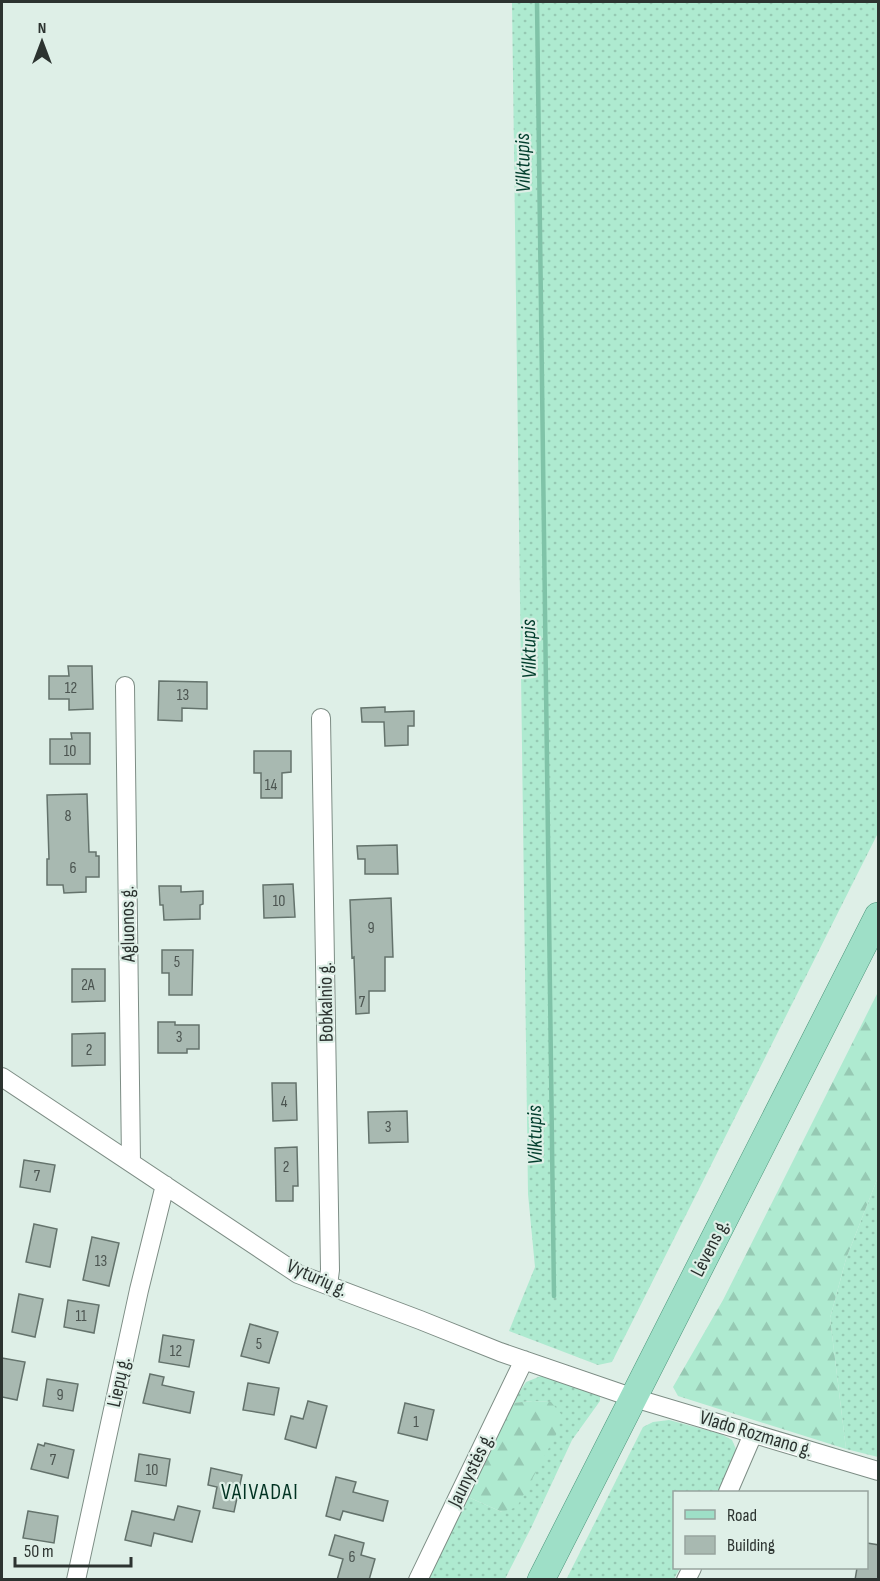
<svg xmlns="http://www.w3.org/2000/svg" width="880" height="1581" viewBox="0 0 880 1581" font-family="'Sofia Sans Condensed',sans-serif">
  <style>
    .grass { fill: url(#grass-dots) }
    .forest { fill: url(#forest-firs) }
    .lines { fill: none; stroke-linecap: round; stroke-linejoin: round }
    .stream { stroke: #80c3a8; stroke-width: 4.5 }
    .building { fill: #a8b9b1; stroke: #64736c; stroke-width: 1.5 }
    .minor-casing { stroke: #7d8d85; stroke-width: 20 }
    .primary-casing { stroke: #4c957a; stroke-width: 28 }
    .minor { stroke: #fff; stroke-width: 18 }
    .primary { stroke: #9edfc7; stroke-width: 27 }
    .labels { text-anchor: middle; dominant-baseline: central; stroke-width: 4.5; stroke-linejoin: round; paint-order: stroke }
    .number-label { font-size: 16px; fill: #4b5450 }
    .street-label { font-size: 20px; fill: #2c3330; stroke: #deefe7 }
    .water-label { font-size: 21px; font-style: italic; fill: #003d2c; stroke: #deefe7 }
    .quarter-label { font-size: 22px; letter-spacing: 1.5px; fill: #003222; stroke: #deefe7 }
  </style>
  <defs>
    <pattern id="grass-dots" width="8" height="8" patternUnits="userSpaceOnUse" patternTransform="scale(1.5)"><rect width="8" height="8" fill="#aeead0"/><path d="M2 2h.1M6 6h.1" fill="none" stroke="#96c9b3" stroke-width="1.8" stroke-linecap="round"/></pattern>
    <pattern id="forest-firs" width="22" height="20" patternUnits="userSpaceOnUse" patternTransform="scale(1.5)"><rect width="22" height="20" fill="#aeead0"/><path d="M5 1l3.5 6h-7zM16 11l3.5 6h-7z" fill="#96c9b3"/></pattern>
  </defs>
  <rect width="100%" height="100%" fill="#deefe7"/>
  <path class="grass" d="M 512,2 L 878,2 L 878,833 L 612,1362 L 598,1365 L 509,1331 L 535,1267 L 528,1194 Z
    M 878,1177 L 878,1457 L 846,1449 L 830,1318 L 846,1259 Z
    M 541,1376 L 594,1391 L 600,1396 L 600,1401 L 572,1440 L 531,1528 L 505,1579 L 427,1580 L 468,1497 L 502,1512 L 551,1402 L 533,1401 L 512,1403 L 526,1382 Z
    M 669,1420 L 721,1434 L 732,1440 L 736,1449 L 734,1460 L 718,1492 L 674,1492 L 674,1568 L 680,1568 L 674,1579 L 566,1580 L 643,1427 L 653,1422 Z"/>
  <path class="forest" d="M 878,992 L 878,1177 L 846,1259 L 830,1318 L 846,1449 L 678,1396 L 673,1387 L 723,1300 Z
    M 533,1401 L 551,1402 L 561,1414 L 558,1431 L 517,1507 L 502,1512 L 468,1497 L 512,1403 Z"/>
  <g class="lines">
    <path class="stream" d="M 537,2 L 554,1296"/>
  </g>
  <path class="building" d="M 68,666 L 92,666 L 93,709 L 69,710 L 69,699 L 49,699 L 49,676 L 69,676 Z
    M 159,681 L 207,682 L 207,709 L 182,708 L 182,721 L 158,720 Z
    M 385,707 L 385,712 L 414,711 L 414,726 L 408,726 L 408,745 L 385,746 L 384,722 L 362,722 L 361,708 Z
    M 71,733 L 90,733 L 90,764 L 50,764 L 50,739 L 72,739 Z
    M 254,751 L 291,751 L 291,772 L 282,773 L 282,798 L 261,798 L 261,773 L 254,773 Z
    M 87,794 L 89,852 L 96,852 L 96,856 L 99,856 L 99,877 L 86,877 L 86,892 L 64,893 L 63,885 L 47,885 L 47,859 L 49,859 L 47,795 Z
    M 397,845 L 398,874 L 365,874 L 365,859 L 358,859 L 357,846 Z
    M 293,884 L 295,917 L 264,918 L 263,885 Z
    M 159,886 L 181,886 L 181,892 L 203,891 L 203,904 L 200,905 L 200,919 L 164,920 L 163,905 L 160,905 Z
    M 391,898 L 393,957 L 385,957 L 385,991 L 369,991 L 369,1013 L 356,1014 L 354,957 L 352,958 L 350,900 Z
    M 162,950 L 193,950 L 192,995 L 169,995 L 169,973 L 162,973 Z
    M 72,969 L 105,969 L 105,1001 L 72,1002 Z
    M 158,1022 L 175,1022 L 175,1025 L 199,1025 L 199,1049 L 187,1049 L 187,1053 L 158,1053 Z
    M 105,1033 L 105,1065 L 72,1066 L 72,1034 Z
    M 272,1083 L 296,1083 L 297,1120 L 273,1121 Z
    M 407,1111 L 408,1142 L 369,1143 L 368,1112 Z
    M 297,1147 L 298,1186 L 293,1186 L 293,1201 L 276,1201 L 275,1148 Z
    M 24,1160 L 55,1165 L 50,1192 L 20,1187 Z
    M 34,1224 L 57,1229 L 50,1267 L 26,1262 Z
    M 92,1237 L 119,1243 L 109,1286 L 83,1280 Z
    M 19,1294 L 43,1299 L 35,1337 L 12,1332 Z
    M 68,1300 L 99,1305 L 94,1333 L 64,1327 Z
    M 250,1324 L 278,1332 L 269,1363 L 241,1356 Z
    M 163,1335 L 194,1340 L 189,1367 L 159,1362 Z
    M 2,1358 L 25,1362 L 17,1400 L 2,1397 Z
    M 150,1374 L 164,1377 L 162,1385 L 194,1392 L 190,1413 L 143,1403 Z
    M 47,1379 L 78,1384 L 73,1411 L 43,1406 Z
    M 248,1383 L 279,1388 L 274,1415 L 243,1410 Z
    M 308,1401 L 327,1406 L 316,1448 L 285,1439 L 291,1416 L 303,1419 Z
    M 405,1403 L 434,1410 L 427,1440 L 398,1433 Z
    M 45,1443 L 74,1450 L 68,1478 L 31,1469 L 38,1444 L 44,1446 Z
    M 139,1454 L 170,1459 L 166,1486 L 135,1481 Z
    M 211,1468 L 242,1475 L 234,1512 L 213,1508 L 217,1487 L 208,1485 Z
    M 336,1477 L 356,1482 L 353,1492 L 388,1501 L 383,1521 L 343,1511 L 340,1520 L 326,1516 Z
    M 178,1506 L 200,1511 L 192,1542 L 154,1533 L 151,1546 L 125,1540 L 132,1511 L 174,1520 Z
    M 28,1511 L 58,1516 L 54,1543 L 23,1538 Z
    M 335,1535 L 364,1543 L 361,1555 L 375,1559 L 369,1580 L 337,1580 L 343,1559 L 329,1555 Z
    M 867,1543 L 879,1545 L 879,1580 L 855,1580 L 857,1568 L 867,1568 Z"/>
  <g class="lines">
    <defs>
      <path id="minor" d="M 125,686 L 131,1162
        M 321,718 L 330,1270 L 328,1285
        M 2,1077 L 298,1274 L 420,1320 L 500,1352 L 634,1398 L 878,1471
        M 728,1492 L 753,1434
        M 76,1580 L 139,1290 L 165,1185
        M 418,1580 L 524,1360
        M 686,1580 L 692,1568"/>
      <path id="primary" d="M 541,1580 L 878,916"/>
    </defs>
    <use href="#minor" class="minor-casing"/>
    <use href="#primary" class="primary-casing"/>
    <use href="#minor" class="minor"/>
    <use href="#primary" class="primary"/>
  </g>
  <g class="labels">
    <g class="number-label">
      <text x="71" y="688">12</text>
      <text x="183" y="695">13</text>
      <text x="70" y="751">10</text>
      <text x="271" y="785">14</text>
      <text x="68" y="816">8</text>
      <text x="73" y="868">6</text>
      <text x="279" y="901">10</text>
      <text x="371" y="928">9</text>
      <text x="177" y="962">5</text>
      <text x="88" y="985">2A</text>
      <text x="362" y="1002">7</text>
      <text x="179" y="1037">3</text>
      <text x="89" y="1050">2</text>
      <text x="284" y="1102">4</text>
      <text x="388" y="1127">3</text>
      <text x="286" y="1167">2</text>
      <text x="37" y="1176">7</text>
      <text x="101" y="1261">13</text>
      <text x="81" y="1316">11</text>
      <text x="259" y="1344">5</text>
      <text x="176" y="1351">12</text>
      <text x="60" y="1395">9</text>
      <text x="416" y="1422">1</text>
      <text x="53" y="1460">7</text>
      <text x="152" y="1470">10</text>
      <text x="352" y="1557">6</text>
    </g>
    <g class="street-label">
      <text transform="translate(128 924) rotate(-91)">Agluonos g.</text>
      <text transform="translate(326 1002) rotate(-91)">Bobkalnio g.</text>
      <text transform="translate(710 1248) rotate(-63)">Lėvens g.</text>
      <text transform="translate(317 1278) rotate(24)">Vyturių g.</text>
      <text transform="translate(119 1382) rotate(-78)">Liepų g.</text>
      <text transform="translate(756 1434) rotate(17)">Vlado Rozmano g.</text>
      <text transform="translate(471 1470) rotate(-64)">Jaunystės g.</text>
    </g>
    <g class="water-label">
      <text transform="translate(523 163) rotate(-91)">Vilktupis</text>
      <text transform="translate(529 649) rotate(-91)">Vilktupis</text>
      <text transform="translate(535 1135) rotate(-91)">Vilktupis</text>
    </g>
    <g class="quarter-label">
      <text x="260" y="1492">VAIVADAI</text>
    </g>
  </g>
  <rect width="880" height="1581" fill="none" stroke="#2c3330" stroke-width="6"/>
  <rect x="673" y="1491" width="195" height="78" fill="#deefe7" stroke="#97a49e" stroke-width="1.5"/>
  <rect x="685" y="1510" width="30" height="9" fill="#9edfc7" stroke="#97a49e" stroke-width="1.5"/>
  <text x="727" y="1521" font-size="18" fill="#2c3330">Road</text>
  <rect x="685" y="1536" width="30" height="18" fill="#a8b9b1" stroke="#97a49e" stroke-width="1.5"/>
  <text x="727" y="1551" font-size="18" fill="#2c3330">Building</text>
  <g transform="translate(42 42)" stroke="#deefe7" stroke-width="4.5" paint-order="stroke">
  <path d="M0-4.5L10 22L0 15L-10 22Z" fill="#2c3330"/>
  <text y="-9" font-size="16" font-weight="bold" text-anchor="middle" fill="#2c3330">N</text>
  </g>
  <path d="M15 1557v9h116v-9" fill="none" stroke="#2c3330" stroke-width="3"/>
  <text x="24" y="1557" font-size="18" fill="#2c3330" stroke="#deefe7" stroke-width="4.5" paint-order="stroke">50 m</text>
</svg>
